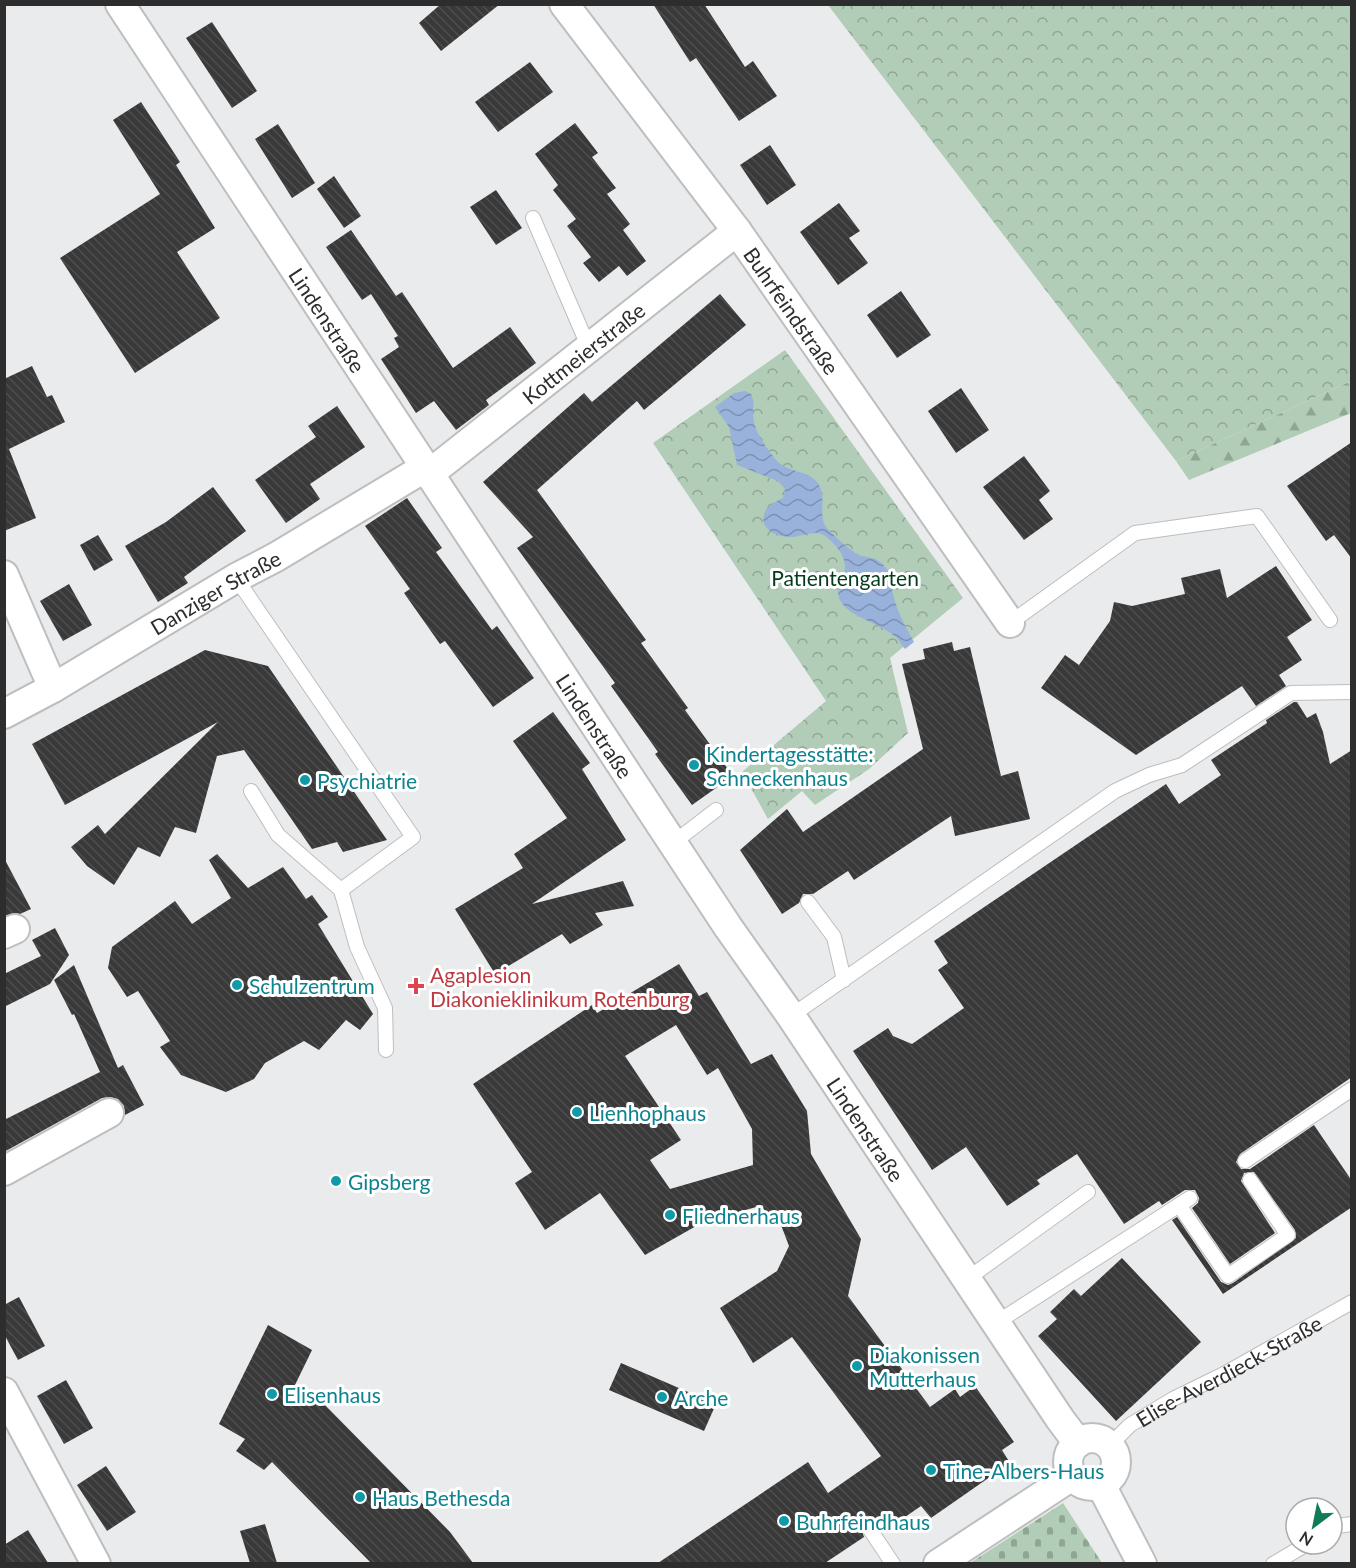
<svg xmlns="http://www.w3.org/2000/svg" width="1356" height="1568" viewBox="0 0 1356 1568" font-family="Lato,sans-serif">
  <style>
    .forest { fill: url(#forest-firs) }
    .cemetery { fill: url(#cemetery-stones) }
    .park { fill: url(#park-crowns) }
    .water { fill: url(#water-waves) }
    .building { fill: url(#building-back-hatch); fill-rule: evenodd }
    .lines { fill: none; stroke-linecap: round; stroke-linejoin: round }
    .lane-casing { stroke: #bdbebf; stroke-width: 16 }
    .street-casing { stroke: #bdbebf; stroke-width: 32 }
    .lane { stroke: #fff; stroke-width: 14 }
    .street { stroke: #fff; stroke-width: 28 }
    .culture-dot { fill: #0f9aa8; stroke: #fff; stroke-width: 2 }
    .health-dot { fill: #e0444e; stroke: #fff; stroke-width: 2 }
    .labels { text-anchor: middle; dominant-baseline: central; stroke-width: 6; stroke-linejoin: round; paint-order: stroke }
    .street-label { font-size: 21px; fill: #2d2d2e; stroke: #fff }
    .park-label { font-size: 21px; fill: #043b1c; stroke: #fff }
    .culture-label { font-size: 21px; fill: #0d838f; stroke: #fff; text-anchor: start }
    .health-label { font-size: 21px; fill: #be3a42; stroke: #fff; text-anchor: start }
  </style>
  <defs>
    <pattern id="forest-firs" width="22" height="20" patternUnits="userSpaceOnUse" patternTransform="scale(1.5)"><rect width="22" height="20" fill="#b1ccb7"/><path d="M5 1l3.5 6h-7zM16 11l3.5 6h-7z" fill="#90a695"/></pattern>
    <pattern id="cemetery-stones" width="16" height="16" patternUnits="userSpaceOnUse" patternTransform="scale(1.5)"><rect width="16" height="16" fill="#b1ccb7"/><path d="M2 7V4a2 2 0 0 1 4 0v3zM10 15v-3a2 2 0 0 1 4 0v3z" fill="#90a695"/></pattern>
    <pattern id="park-crowns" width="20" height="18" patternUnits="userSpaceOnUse" patternTransform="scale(1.5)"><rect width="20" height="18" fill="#b1ccb7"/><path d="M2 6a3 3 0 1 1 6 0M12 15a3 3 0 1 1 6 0" fill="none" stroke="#90a695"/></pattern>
    <pattern id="water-waves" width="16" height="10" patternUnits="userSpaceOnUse" patternTransform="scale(1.5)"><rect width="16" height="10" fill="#98b2db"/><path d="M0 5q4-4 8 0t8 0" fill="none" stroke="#7c91b2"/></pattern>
    <pattern id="building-back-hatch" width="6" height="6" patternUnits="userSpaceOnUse" patternTransform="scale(1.5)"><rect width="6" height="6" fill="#39393a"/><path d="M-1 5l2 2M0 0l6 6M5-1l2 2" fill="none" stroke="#4d4d4e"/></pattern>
  </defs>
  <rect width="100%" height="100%" fill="#eaebec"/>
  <path class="forest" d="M 1351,381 L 1351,413 L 1189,480 L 1176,461 Z"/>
  <path class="cemetery" d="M 1063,1503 L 1102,1563 L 970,1563 Z"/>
  <path class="park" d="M 828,5 L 1351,5 L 1351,381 L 1176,461 Z
    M 785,350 L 963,598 L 890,658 L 908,733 L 869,769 L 815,805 L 802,791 L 768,819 L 742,772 L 826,701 L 653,443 Z"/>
  <path class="water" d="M 745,391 L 751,394 C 755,403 753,406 753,415 C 753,430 767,449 776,460 C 787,473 811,470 819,485 C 827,499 817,515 827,528 C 836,538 848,549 859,555 C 865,557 872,557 877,560 C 882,562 886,569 890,572 C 891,599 901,619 914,642 L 905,649 C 901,644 898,638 893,635 C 879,623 847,616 840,600 C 830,581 864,571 828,538 C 825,535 820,533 816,533 C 808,533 801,536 793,537 C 779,538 757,529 765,512 C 769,504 775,502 783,498 L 785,489 L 778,481 L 737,465 L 729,427 L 715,407 L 734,393 Z"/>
  <path class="building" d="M 441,4 L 500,4 L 441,51 L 419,23 Z
    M 653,4 L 704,4 L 745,67 L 753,61 L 777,96 L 739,121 L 696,58 L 690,62 Z
    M 212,22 L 257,91 L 232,108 L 186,38 Z
    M 530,62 L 553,92 L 498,132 L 475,102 Z
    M 141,102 L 180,162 L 176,165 L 215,228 L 177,252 L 220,318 L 135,373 L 60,258 L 160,194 L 113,120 Z
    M 575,123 L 598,153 L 592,157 L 616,188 L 607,194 L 630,224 L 623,230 L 646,261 L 627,276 L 619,266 L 599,282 L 583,263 L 591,257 L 567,226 L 576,219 L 553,190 L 558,185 L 535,154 Z
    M 278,124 L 315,183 L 292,198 L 255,139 Z
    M 770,145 L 796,185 L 767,205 L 740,165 Z
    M 334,176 L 361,216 L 344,228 L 317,189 Z
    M 496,190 L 522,228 L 496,245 L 470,207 Z
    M 839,203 L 860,231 L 849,238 L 868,263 L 838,285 L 800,232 Z
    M 351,230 L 396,296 L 402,292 L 453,368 L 510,327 L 536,363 L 486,400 L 489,405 L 456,430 L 434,401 L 416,413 L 381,359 L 399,347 L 394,338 L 398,336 L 371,294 L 362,300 L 326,247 Z
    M 901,291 L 931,335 L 897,358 L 867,315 Z
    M 720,294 L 746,325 L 644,410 L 637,401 L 537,490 L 646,640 L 641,643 L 688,708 L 685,710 L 733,776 L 692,805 L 655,754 L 658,752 L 611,686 L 615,683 L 517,548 L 533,537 L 483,482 L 584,393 L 592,402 Z
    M 32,366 L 47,397 L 52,395 L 65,422 L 9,449 L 36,518 L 4,531 L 4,379 Z
    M 961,388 L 989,430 L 956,453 L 928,411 Z
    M 337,406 L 365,447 L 310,484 L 320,499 L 286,523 L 255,480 L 316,437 L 308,426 Z
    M 1352,442 L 1352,559 L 1334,535 L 1326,541 L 1287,486 Z
    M 1024,456 L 1050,491 L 1039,500 L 1053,519 L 1024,540 L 983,487 Z
    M 213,487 L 246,531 L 184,577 L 188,583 L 158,602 L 125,546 L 166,522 Z
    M 407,498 L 442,548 L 436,552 L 492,630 L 497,626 L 534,678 L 493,707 L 445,641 L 440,644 L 404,593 L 410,589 L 365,526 Z
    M 98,535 L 113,560 L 94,571 L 80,545 Z
    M 1276,566 L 1312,620 L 1287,637 L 1302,660 L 1279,675 L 1286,686 L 1256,706 L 1242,686 L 1136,755 L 1041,688 L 1065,655 L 1079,665 L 1110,621 L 1114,602 L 1132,606 L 1185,594 L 1181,578 L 1220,569 L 1227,598 Z
    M 69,584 L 92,625 L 63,641 L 40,601 Z
    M 952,642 L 954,651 L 970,647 L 1001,776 L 1018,771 L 1030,819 L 955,836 L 951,816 L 854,880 L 848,871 L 813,894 L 803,894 L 799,903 L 782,914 L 740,850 L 787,809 L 803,832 L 923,749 L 902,664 L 925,659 L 923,649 Z
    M 205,650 L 268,666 L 387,840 L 343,852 L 337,842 L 312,849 L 244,750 L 217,756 L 196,833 L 175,827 L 160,857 L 138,847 L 114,885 L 87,866 L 71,847 L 98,825 L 105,834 L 218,722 L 65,805 L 32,744 Z
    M 1294,702 L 1297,702 L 1307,718 L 1316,713 L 1323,732 L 1330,764 L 1352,750 L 1352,1077 L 1240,1154 L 1236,1162 L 1241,1169 L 1250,1169 L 1314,1125 L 1352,1181 L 1352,1207 L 1223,1294 L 1172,1220 L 1177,1217 L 1221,1282 L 1228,1285 L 1233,1283 L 1296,1238 L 1295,1230 L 1254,1172 L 1244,1173 L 1241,1181 L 1275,1233 L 1230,1264 L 1192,1208 L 1198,1203 L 1199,1198 L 1195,1190 L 1185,1190 L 1162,1205 L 1159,1201 L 1124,1224 L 1077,1154 L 1037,1180 L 1040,1184 L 1007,1206 L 966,1147 L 932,1170 L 853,1051 L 888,1028 L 893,1036 L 912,1044 L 964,1008 L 938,970 L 948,963 L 934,941 L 1166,784 L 1179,804 L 1221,775 L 1211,760 L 1267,723 L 1266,720 Z
    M 553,712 L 590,763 L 582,769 L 626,840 L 532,904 L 623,881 L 634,906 L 595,913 L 603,925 L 570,944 L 562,934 L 495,974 L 455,909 L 523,868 L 514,854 L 567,818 L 513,741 Z
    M 217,854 L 248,888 L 283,867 L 306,899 L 312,895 L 328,917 L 318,924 L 373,1014 L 360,1030 L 346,1020 L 319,1050 L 304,1041 L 265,1063 L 254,1079 L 226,1092 L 181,1075 L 160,1047 L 170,1041 L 138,991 L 127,997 L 108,968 L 112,947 L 175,901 L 192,924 L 231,898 L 209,860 Z
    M 4,858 L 31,909 L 20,914 L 16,913 L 4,916 Z
    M 55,928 L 69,955 L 50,984 L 4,1007 L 4,974 L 41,956 L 32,940 Z
    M 679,964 L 699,996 L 707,992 L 751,1064 L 772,1054 L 807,1111 L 811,1154 L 861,1239 L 848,1296 L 930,1407 L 955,1389 L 960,1397 L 975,1386 L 1014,1442 L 1002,1450 L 1010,1463 L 931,1518 L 921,1506 L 889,1528 L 885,1523 L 879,1527 L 874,1523 L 867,1523 L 862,1531 L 864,1537 L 825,1563 L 658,1563 L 808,1462 L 828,1493 L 881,1456 L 792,1337 L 753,1363 L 720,1308 L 777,1271 L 789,1246 L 781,1225 L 760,1206 L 705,1221 L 645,1255 L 600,1193 L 545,1230 L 515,1183 L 532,1172 L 473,1084 L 592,1005 L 597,1013 ZM 676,1025 L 707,1075 L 718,1068 L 752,1129 L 753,1165 L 670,1189 L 650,1160 L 681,1140 L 625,1056 Z
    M 74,965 L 118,1068 L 123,1065 L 144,1105 L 125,1115 L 124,1106 L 118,1099 L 110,1097 L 102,1098 L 4,1152 L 4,1120 L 100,1072 L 74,1014 L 72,1015 L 54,980 Z
    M 1122,1258 L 1201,1342 L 1116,1421 L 1038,1336 L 1057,1319 L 1050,1312 L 1074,1289 L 1081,1296 Z
    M 19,1297 L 45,1346 L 18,1360 L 4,1334 L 4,1305 Z
    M 268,1325 L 312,1350 L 295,1385 L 325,1405 L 450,1532 L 473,1563 L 371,1563 L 272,1462 L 264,1470 L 236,1451 L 245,1439 L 219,1424 Z
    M 621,1363 L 716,1404 L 704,1431 L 609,1390 Z
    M 66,1380 L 93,1428 L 64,1444 L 37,1396 Z
    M 106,1466 L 136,1512 L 107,1531 L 77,1485 Z
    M 265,1524 L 277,1563 L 250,1563 L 240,1531 Z
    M 28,1530 L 48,1563 L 4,1563 L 4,1545 Z"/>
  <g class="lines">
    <defs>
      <g id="lane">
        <path d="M 533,218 L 589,348"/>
        <path d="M 236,578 L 413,837 L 341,890"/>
        <path d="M 1010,623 L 1135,533 L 1257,516 L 1330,620"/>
        <path d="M 251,791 L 278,835 L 341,890 L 357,947 L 385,1008 L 386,1050"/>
        <path d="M 673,843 L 716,810"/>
        <path d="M 808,902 L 834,937 L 844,980"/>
        <path d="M 791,1016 L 1115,791 L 1149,775 L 1182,765 L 1291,693 L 1352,692"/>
        <path d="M 1245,1161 L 1352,1089"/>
        <path d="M 1179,1205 L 1228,1276 L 1288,1235 L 1250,1180"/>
        <path d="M 967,1279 L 1088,1192"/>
        <path d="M 996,1323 L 1190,1198"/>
        <path id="s1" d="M 1110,1445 L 1130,1425 L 1173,1399 L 1224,1374 L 1352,1302"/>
        <path d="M 1332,1529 L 1337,1526 L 1352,1524"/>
        <path d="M 871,1531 L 893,1564"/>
        <path d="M 1273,1564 L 1307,1544"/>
      </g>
      <g id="street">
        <path id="s2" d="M 120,4 L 728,927 L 791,1016 L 1060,1419 L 1078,1443"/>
        <path id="s3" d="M 564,4 L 737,231 L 1010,623"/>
        <path id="s4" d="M 429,474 L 737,231"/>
        <path d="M 4,575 L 53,688"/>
        <path id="s5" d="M 4,714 L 53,688 L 236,578 L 276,557 L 426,467"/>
        <path d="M 4,934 L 15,929"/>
        <path d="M 4,1171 L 109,1113"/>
        <path d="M 4,1392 L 96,1564"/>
        <circle cx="1092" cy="1462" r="24"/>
        <path d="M 1101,1485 L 1142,1564"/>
        <path d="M 938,1564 L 1072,1476"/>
      </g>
    </defs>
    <use href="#lane" class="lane-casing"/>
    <use href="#street" class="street-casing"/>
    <use href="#lane" class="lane"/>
    <use href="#street" class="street"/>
  </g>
  <g class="culture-dot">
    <circle cx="694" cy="765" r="6"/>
    <circle cx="305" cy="780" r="6"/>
    <circle cx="237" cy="985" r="6"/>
    <circle cx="577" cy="1112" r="6"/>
    <circle cx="336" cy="1181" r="6"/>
    <circle cx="670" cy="1215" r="6"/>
    <circle cx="857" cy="1366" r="6"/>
    <circle cx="272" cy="1394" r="6"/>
    <circle cx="662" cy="1397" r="6"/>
    <circle cx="931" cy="1470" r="6"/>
    <circle cx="360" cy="1497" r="6"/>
    <circle cx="784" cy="1521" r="6"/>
  </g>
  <path class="health-dot" d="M413 977h6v6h6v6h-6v6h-6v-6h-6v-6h6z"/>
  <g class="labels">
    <g class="street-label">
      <text stroke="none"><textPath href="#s3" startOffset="382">Buhrfeindstraße</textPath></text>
      <text stroke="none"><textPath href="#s2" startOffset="378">Lindenstraße</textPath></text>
      <text stroke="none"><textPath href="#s4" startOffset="196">Kottmeierstraße</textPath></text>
      <text stroke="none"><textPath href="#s5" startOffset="244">Danziger Straße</textPath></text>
      <text stroke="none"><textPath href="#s2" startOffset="864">Lindenstraße</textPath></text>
      <text stroke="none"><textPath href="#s2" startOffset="1350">Lindenstraße</textPath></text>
      <text stroke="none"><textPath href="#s1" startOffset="141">Elise-Averdieck-Straße</textPath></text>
    </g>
    <g class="park-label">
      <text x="845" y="577">Patientengarten</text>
    </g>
    <g class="culture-label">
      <text x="706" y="753">Kindertagesstätte:<tspan x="706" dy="24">Schneckenhaus</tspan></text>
      <text x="317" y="780">Psychiatrie</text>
      <text x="249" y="985">Schulzentrum</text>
      <text x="589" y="1112">Lienhophaus</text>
      <text x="348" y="1181">Gipsberg</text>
      <text x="682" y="1215">Fliednerhaus</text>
      <text x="869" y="1354">Diakonissen<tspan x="869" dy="24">Mutterhaus</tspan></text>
      <text x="284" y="1394">Elisenhaus</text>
      <text x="674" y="1397">Arche</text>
      <text x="943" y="1470">Tine-Albers-Haus</text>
      <text x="372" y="1497">Haus Bethesda</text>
      <text x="796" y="1521">Buhrfeindhaus</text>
    </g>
    <g class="health-label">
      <text x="430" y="974">Agaplesion<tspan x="430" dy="24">Diakonieklinikum Rotenburg</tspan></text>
    </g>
  </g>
  <rect width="1356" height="1568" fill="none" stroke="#2d2d2e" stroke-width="12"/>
  <g transform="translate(1314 1526) rotate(212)"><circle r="28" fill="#ffffff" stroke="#ababab" stroke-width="1.5"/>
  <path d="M0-4.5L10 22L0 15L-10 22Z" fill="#0f7c57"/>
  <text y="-9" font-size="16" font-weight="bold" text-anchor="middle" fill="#2d2d2e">N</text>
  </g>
</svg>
